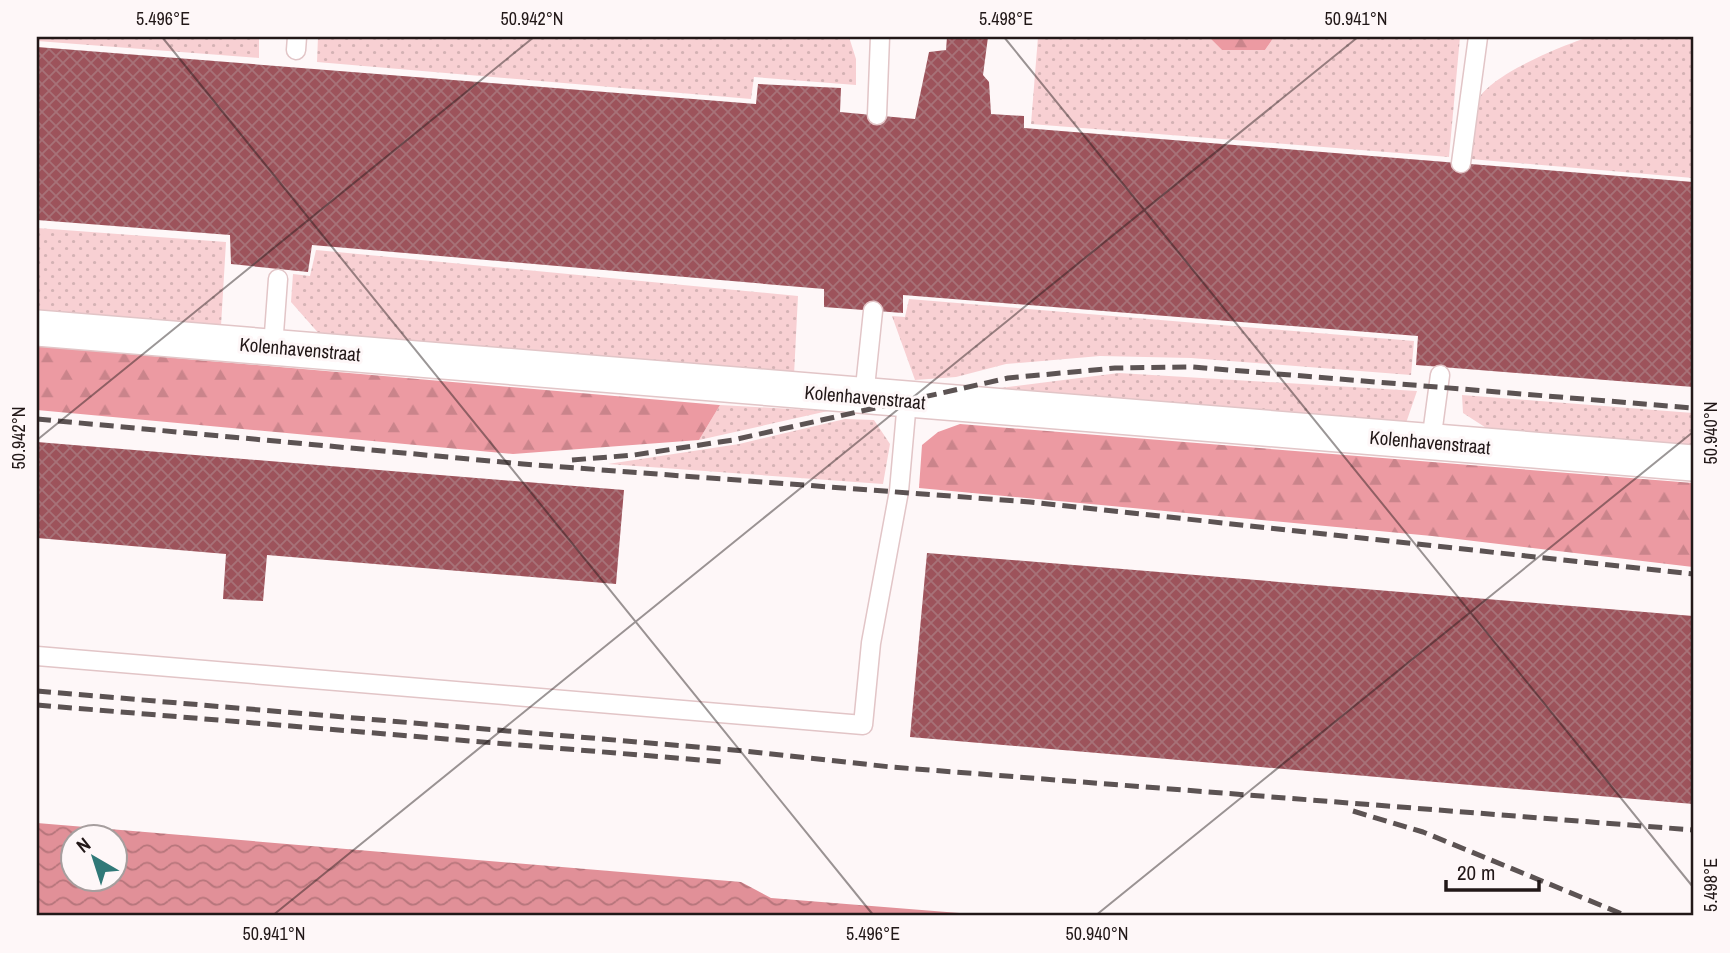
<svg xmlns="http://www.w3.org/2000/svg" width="1730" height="953" viewBox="0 0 1730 953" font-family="'Archivo Narrow',sans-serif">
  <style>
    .grass { fill: url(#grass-dots) }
    .forest { fill: url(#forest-firs) }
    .water { fill: url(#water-waves); fill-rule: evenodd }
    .building { fill: url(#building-cross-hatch) }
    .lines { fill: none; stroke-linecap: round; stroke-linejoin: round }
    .lane-casing { stroke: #e2c5c7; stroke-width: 21 }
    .street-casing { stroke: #e2c5c7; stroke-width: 38 }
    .lane { stroke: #fff; stroke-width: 18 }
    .street { stroke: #fff; stroke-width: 35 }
    .rail { stroke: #5c5353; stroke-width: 5; stroke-dasharray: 14 7; stroke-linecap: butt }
    .ticks { fill: none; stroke: #221818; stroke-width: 2; stroke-opacity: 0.45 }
    .labels { text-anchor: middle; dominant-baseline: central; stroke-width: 6; stroke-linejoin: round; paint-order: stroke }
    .street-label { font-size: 19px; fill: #221818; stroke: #fef7f8 }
    .neatline { fill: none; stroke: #221818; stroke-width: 2.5 }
    .ticks-label { font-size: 18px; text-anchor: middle; fill: #221818 }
  </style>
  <defs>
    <pattern id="grass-dots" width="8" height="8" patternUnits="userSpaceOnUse" patternTransform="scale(1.75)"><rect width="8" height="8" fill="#f8d0d3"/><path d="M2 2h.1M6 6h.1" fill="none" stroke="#d4b2b4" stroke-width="1.8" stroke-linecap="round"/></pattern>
    <pattern id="forest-firs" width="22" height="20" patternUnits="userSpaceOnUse" patternTransform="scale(1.75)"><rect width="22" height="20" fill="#ec9aa2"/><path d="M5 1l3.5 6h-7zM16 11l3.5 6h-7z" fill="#ca848b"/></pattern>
    <pattern id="water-waves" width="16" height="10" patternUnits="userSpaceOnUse" patternTransform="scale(1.75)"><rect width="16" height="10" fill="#e19098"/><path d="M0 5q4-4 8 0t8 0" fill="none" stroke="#b6757b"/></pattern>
    <pattern id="building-cross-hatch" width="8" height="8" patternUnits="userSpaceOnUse" patternTransform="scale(1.75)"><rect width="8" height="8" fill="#9d535b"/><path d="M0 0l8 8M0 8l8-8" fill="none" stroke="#a77278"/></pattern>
  </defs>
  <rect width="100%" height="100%" fill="#fef7f8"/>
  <path class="grass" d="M 37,37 L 259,37 L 259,58 L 37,41 Z
    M 318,37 L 849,37 L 856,59 L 856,85 L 754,77 L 751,99 L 317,62 Z
    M 1038,37 L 1209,37 L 1222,50 L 1265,50 L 1274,37 L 1460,37 L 1449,157 L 1031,124 Z
    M 1589,37 L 1693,37 L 1693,178 L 1470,159 C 1472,142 1471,116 1478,100 C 1490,75 1563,45 1589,37 Z
    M 37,228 L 226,242 L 221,326 L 37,310 Z
    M 316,250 L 798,296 L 794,375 L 321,336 L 291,302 L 293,274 L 310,276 Z
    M 909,299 L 1414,341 L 1411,375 L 1191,358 L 1100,356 L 1006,364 L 956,377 L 915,380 L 892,316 L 905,317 Z
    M 1119,373 L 1417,391 L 1405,426 L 992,389 Z
    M 1462,395 L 1693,413 L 1693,448 L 1491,431 L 1463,413 Z
    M 720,405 L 828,411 L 699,440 Z
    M 845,419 L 874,420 L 890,444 L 883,484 L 608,464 L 739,444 Z"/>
  <path class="forest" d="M 1209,37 L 1274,37 L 1265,50 L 1222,50 Z
    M 37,346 L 719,405 L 720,405 L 699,440 L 513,454 L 37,410 Z
    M 960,424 L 1693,483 L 1693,567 L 1432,536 L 919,488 L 922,445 L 938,432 Z"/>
  <path class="water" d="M 37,823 L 741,882 L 771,898 L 997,916 L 37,916 ZM 74,838 L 116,838 L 116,880 L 74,880 Z"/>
  <path class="building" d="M 947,37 L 988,37 L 983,75 L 989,82 L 991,114 L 1024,116 L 1024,128 L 1693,182 L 1693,387 L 1416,365 L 1418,336 L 903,295 L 903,313 L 824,307 L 824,289 L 312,245 L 308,272 L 231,264 L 230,235 L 37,220 L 37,47 L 756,104 L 758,84 L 841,88 L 840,112 L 915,119 L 929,52 L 946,50 Z
    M 37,442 L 624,490 L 616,584 L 267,555 L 263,601 L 223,599 L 226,554 L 37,538 Z
    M 927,553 L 1693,616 L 1693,804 L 910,737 Z"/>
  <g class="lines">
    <defs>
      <path id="lane" d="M 296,50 L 297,37
        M 877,115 L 880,37
        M 1461,163 L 1478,37
        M 273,347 L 278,279
        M 864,397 L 873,311
        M 1431,442 L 1440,375
        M 37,656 L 863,725 L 871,643 L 899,491 L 907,401"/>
      <path id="street" d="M 37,328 L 1693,463"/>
    </defs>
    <use href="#lane" class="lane-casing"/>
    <use href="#street" class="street-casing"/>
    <use href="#lane" class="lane"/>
    <use href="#street" class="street"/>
    <path class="rail" d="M 37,419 L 523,464 L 1030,502 L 1693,574
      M 572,460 L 634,455 L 733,440 L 1008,378 L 1115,368 L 1193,367 L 1693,408
      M 37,691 L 744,751 L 891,767 L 1693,830
      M 37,705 L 724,762
      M 1353,811 L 1423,832 L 1627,916"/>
  </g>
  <path class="ticks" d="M 162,37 L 874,916M 1004,37 L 1693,887M 37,440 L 534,37M 272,916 L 1358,37M 1095,916 L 1693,432"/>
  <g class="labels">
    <g class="street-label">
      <text transform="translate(300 349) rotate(5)">Kolenhavenstraat</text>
      <text transform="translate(865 397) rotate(5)">Kolenhavenstraat</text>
      <text transform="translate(1430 442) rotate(5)">Kolenhavenstraat</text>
    </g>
  </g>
  <rect width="1730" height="953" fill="none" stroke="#fef7f8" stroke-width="77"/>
  <g transform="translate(94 858) rotate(321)"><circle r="33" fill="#fef7f8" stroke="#a69e9e" stroke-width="2"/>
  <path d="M0-5L12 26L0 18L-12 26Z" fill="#307978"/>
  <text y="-10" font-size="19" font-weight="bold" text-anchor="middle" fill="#221818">N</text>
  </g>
  <path d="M1446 880v10h93v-10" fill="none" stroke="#221818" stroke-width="3.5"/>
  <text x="1457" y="880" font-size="21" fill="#221818" stroke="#fef7f8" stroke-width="5" paint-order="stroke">20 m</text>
  <rect x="38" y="38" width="1654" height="876" class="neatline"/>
  <g class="ticks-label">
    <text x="163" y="25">5.496°E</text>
    <text x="532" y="25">50.942°N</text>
    <text x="1006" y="25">5.498°E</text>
    <text x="1356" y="25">50.941°N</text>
    <text transform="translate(1711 433) rotate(-90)" y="6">50.940°N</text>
    <text transform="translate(19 438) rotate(-90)" y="6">50.942°N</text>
    <text transform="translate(1711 885) rotate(-90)" y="6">5.498°E</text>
    <text x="274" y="940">50.941°N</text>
    <text x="873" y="940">5.496°E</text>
    <text x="1097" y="940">50.940°N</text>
  </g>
</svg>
